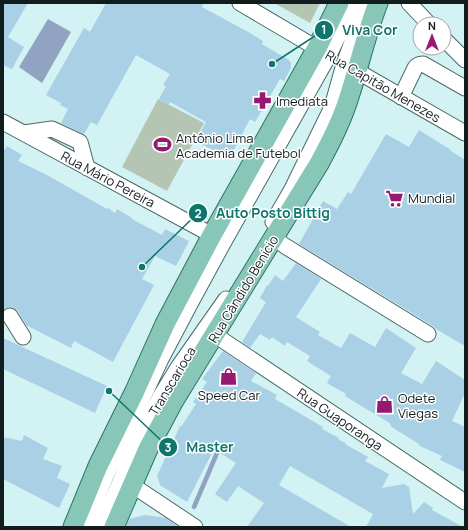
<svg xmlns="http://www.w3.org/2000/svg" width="468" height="530" viewBox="0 0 468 530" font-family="Manrope,sans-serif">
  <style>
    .green { fill: #b4c5b4 }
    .water { fill: #90a3c1 }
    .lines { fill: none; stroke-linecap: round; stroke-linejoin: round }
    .stream { stroke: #90a3c1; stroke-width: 4.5 }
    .building { fill: #a9d0e4 }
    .minor-casing { stroke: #4c686a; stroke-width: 17 }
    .major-casing { stroke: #2a7363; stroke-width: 21 }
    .minor { stroke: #fff; stroke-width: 15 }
    .major { stroke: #88c7b8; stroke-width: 19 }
    .labels { text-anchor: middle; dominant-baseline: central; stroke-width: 3; stroke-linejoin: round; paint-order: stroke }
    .street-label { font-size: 13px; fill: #111c1d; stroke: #fff }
    .poi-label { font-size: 13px; fill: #111c1d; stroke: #fff; text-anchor: start }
    .leader { fill: none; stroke: #0f766e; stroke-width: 1.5 }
    .callout-dot { fill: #0f766e; stroke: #fff; stroke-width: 1.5 }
    .mark-label { font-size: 12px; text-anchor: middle; font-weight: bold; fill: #fff }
    .callout-label { font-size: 14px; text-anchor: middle; font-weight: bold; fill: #0f766e; stroke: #fff; stroke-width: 3; stroke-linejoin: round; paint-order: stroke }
  </style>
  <rect width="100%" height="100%" fill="#d2f2f4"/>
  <path class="green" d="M 274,3 L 320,3 L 310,23 Z
    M 158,99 L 204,123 L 167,191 L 122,167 Z"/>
  <path class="water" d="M 48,19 L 71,32 L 42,83 L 19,67 Z"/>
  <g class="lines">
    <path class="stream" d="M 194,507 L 220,446"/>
  </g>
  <path class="building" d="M 3,3 L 28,3 L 8,37 L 24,47 L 12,69 L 3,65 Z
    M 106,3 L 204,3 L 202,7 L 250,33 L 263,41 L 262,44 L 289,60 L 291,63 L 291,68 L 284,81 L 280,79 L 255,122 L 250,119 L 229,159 L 196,141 L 206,122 L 170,102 L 169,105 L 159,99 L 166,86 L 163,85 L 170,74 L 136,55 L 97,125 L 91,122 L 84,134 L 61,123 L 68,109 L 60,105 L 61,103 L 46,95 L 84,28 L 90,32 Z
    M 419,130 L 451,150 L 451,151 L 465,160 L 465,346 L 436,329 L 433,326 L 299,244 L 323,201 L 337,209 L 348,192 L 351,194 L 386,134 L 409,147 Z
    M 7,146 L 22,155 L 18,161 L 47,175 L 107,209 L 108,208 L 115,213 L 117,209 L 132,218 L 132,219 L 162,235 L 165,229 L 189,241 L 176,266 L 155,256 L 142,279 L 154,285 L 113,362 L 74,341 L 71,348 L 26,325 L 18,311 L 14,308 L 9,307 L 6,308 L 3,311 L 3,152 Z
    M 296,263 L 321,279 L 296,317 L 320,332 L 318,335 L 341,348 L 350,333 L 375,347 L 386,328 L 416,348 L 401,373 L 422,384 L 436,361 L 465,380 L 465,393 L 452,421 L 465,427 L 465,472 L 440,460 L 442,456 L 418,445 L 419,444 L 390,426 L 391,424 L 345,396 L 346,394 L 327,383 L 331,376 L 307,361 L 310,356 L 287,342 L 285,346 L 272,337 L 270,340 L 260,334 L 250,348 L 242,342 L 266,302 L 260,298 L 267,285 L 268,286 L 275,275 L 283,281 Z
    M 3,338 L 107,386 L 95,413 L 3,369 Z
    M 223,351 L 256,373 L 251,381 L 277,395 L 275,399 L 323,427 L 322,429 L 339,438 L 339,440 L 346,443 L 345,444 L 368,457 L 365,461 L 389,474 L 382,488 L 404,484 L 409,487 L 413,514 L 424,502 L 433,508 L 432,510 L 463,527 L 366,527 L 373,514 L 290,466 L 279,485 L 351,527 L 247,527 L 264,503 L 238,486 L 227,502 L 215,494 L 236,463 L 214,449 L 187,502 L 160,485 L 157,476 L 180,426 L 181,427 L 196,404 L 193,402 L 207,382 L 202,379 Z
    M 24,435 L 48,448 L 43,459 L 62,466 L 57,478 L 70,484 L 59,508 L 3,479 L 3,437 L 22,441 Z
    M 145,515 L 166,518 L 177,526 L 176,527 L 126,527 L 129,519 Z"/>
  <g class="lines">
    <defs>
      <path id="minor" d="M 240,3 L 325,53
        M 409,3 L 429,24
        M 444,39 L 465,60
        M 348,66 L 465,133
        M 401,97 L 415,68 C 417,65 420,64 423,64 L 465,88
        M 3,122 L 212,235
        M 24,133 L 52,129 L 80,142 L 87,168
        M 273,222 L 292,189 L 332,107 L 344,64 L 366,3
        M 274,238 L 285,246 L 428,334
        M 10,316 L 23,337
        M 215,335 L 465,502
        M 132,485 L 195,527
        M 84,527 L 106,476 L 161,359 L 190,304 L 221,247 L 329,55 L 354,3
        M 100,527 L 137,444 L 160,397 L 179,366 L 226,299"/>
      <path id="major" d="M 73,527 L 98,466 L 134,393 L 165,324 L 212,235 L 317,48 L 339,3
        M 114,527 L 148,449 L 173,402 L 320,162 C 331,141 342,120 349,97 C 359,66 366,34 378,3"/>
    </defs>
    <use href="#minor" class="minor-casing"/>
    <use href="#major" class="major-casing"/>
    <use href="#minor" class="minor"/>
    <use href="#major" class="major"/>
  </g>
  <defs>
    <symbol id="pharmacy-bare" viewBox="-9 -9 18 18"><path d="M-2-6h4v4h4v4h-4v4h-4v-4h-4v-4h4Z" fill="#971870" stroke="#fff" stroke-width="2.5" paint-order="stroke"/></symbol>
    <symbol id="stadium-bare" viewBox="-9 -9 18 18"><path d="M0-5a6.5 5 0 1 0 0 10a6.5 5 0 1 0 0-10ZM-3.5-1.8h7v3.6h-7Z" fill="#971870" stroke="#fff" stroke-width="2.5" paint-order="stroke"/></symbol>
    <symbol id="supermarket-bare" viewBox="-9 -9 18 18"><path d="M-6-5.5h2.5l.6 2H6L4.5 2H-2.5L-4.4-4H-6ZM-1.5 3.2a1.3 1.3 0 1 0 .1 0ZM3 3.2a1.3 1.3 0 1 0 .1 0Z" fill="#971870" stroke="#fff" stroke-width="2.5" paint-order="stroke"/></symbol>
    <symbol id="shop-bare" viewBox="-9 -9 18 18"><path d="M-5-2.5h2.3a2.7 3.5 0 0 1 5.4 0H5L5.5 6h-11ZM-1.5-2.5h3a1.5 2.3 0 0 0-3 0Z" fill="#971870" stroke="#fff" stroke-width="2.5" paint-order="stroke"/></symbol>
  </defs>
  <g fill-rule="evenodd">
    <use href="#pharmacy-bare" x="250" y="88" width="25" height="25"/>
    <use href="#stadium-bare" x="150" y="132" width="25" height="25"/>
    <use href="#supermarket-bare" x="382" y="186" width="25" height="25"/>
    <use href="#shop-bare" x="216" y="364" width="25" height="25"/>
    <use href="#shop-bare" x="372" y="392" width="25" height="25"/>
  </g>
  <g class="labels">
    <g class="street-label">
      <text transform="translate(383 86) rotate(30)">Rua Capitão Menezes</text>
      <text transform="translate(108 179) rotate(28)">Rua Mário Pereira</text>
      <text transform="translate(243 289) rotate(-59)">Rua Cândido Benício</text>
      <text transform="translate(172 381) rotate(-59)">Transcarioca</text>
      <text transform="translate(340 419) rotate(34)">Rua Guaporanga</text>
    </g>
    <g class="poi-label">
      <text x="276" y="101">Imediata</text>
      <text x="176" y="138">Antônio Lima<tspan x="176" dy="15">Academia de Futebol</tspan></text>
      <text x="408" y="198">Mundial</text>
      <text x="229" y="395" text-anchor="middle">Speed Car</text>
      <text x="398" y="398">Odete<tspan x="398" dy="15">Viegas</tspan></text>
    </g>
  </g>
  <path class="leader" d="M272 64L324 30M142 267L198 213M109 391L168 447"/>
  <g class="callout-dot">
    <circle cx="272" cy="64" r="4"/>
    <circle cx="142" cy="267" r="4"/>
    <circle cx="109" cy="391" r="4"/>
    <circle cx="324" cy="30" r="10"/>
    <circle cx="198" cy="213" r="10"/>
    <circle cx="168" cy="447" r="10"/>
  </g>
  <g class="mark-label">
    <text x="324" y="34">1</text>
    <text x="198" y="218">2</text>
    <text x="168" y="452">3</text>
  </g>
  <g class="callout-label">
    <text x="370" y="35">Viva Cor</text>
    <text x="273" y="218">Auto Posto Bittig</text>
    <text x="210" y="452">Master</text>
  </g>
  <rect width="468" height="530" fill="none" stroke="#111c1d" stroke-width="8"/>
  <g transform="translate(432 36)"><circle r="19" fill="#ffffff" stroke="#a0a4a5"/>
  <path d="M0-3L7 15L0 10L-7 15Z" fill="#971870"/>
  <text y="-6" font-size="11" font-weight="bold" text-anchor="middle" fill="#111c1d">N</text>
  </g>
</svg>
